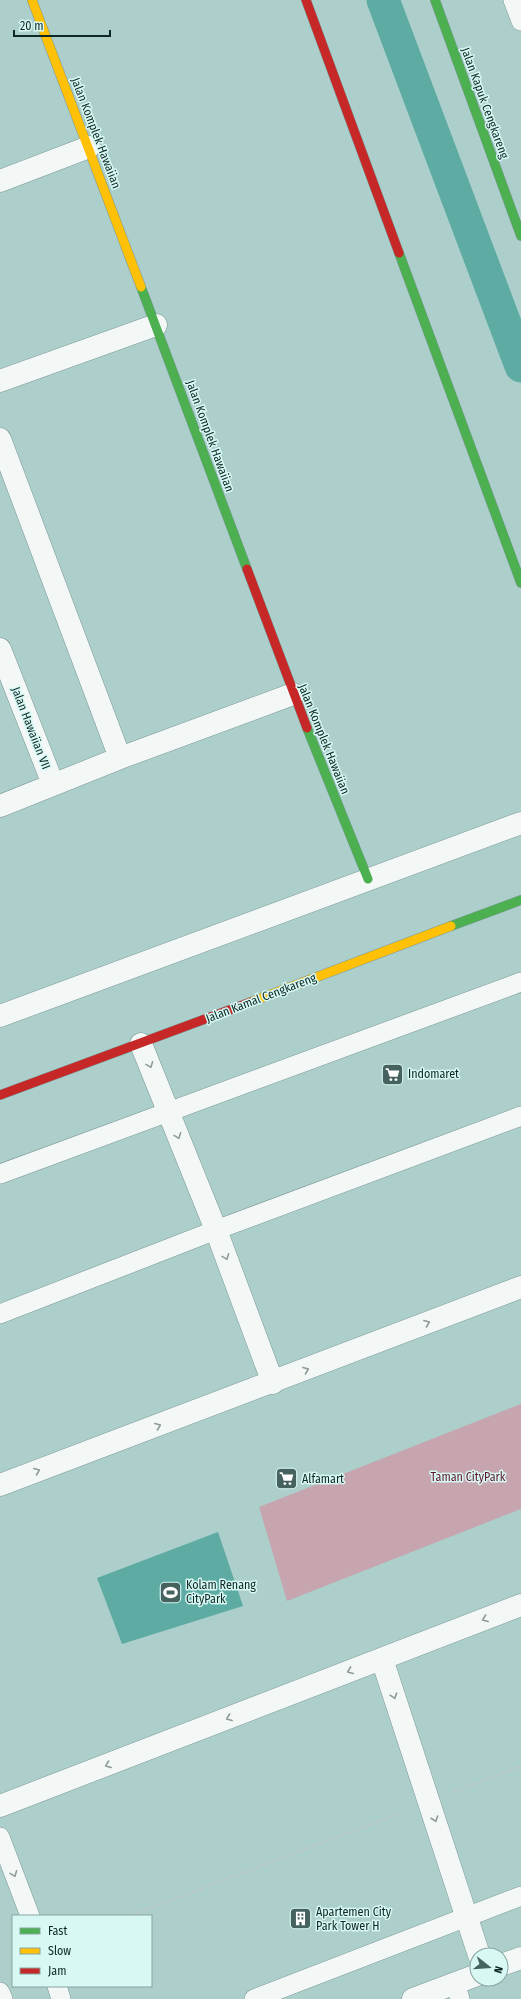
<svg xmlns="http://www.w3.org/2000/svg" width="521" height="1999" viewBox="0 0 521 1999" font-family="'Fira Sans Condensed',sans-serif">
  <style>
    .green { fill: #c6a5ae }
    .water { fill: #5daba3 }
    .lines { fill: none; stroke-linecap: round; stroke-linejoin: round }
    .canal { stroke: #5daba3; stroke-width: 33 }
    .lane-casing { stroke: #7c9895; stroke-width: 20 }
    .street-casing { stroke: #7c9895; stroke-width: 23 }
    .fast-casing { stroke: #7c9895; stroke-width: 10 }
    .slow-casing { stroke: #7c9895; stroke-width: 10 }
    .jam-casing { stroke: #7c9895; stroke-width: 10 }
    .path { stroke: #bcc6c5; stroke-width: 2.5; stroke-dasharray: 2 2; stroke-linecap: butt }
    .lane { stroke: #f3f8f7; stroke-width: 19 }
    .street { stroke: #f3f8f7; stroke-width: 22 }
    .fast { stroke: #4caf50; stroke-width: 9 }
    .slow { stroke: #ffc107; stroke-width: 9 }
    .jam { stroke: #c62828; stroke-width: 9 }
    .oneway { stroke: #8c9a98 }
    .labels { text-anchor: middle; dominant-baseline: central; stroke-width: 3; stroke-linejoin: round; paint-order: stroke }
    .street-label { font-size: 12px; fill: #0d2825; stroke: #d8f8f4 }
    .poi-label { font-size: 12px; fill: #0d2825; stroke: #d8f8f4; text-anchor: start }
    .park-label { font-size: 12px; fill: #61162e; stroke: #d8f8f4 }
  </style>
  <rect width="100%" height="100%" fill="#accfcb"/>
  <path class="green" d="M 521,1404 L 521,1509 L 287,1601 L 259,1507 Z"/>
  <path class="water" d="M 218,1532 L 243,1606 L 122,1644 L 97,1578 Z"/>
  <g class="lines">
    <path class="canal" d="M 383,0 L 521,366"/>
    <defs>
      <path id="lane" d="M 513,0 L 521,21
        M 0,1174 L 521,982
        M 0,1314 L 216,1230 L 521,1116
        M 0,1837 L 30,1916
        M 455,1983 L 460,1999
        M 57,1986 L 61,1999
        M 0,1992 L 3,1999
        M 254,1999 L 521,1896"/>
      <path id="street" d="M 0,181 L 89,147
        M 0,381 L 156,325
        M 0,439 L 120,758
        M 0,649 L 53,784
        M 0,806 L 120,758 L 293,694
        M 0,1016 L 521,823
        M 141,1044 L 216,1230 L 273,1383
        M 0,1485 L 521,1287
        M 382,1659 L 479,1955
        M 0,1806 L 521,1605
        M 501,1965 L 521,1958
        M 413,1999 L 477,1975"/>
      <path id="fast" d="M 435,0 L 521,236
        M 399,253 L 521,583
        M 141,287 L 247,569
        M 307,728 L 368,879
        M 451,926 L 521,900"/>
      <path id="slow" d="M 32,0 L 141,287
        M 251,1002 L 451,926"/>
      <path id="jam" d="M 306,0 L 399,253
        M 247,569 L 307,728
        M 0,1095 L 251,1002"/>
    </defs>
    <use href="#lane" class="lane-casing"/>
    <use href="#street" class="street-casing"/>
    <use href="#fast" class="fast-casing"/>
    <use href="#slow" class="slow-casing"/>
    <use href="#jam" class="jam-casing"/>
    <path class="path" d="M 454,1792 L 521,1766
      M 129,1916 L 403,1812"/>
    <use href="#lane" class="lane"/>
    <use href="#street" class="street"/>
    <use href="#fast" class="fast"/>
    <use href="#slow" class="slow"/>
    <use href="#jam" class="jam"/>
  </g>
  <defs><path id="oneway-chevron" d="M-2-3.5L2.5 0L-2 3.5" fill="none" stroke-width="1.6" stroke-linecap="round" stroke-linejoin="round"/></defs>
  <g class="oneway">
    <use href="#oneway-chevron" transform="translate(150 1065) rotate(69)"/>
    <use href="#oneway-chevron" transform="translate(178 1136) rotate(69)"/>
    <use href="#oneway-chevron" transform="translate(226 1257) rotate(69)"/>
    <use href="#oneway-chevron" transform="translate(427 1323) rotate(-21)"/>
    <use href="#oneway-chevron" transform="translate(306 1370) rotate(-21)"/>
    <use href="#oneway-chevron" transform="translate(158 1426) rotate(-21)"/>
    <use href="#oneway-chevron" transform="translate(37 1471) rotate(-21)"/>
    <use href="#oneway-chevron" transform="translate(485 1619) rotate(159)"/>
    <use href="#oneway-chevron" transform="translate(350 1671) rotate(159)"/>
    <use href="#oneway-chevron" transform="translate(394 1696) rotate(72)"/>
    <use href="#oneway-chevron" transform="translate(229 1718) rotate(159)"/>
    <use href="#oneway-chevron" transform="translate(108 1765) rotate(159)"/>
    <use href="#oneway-chevron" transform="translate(435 1819) rotate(71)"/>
    <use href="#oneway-chevron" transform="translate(14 1874) rotate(69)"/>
  </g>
  <defs>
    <symbol id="supermarket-square" viewBox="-11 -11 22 22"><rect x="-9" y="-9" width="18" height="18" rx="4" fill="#45625f" stroke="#d8f8f4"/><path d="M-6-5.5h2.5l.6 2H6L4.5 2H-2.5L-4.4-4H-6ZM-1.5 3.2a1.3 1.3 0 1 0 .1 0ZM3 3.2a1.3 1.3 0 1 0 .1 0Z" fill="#fff"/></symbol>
    <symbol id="stadium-square" viewBox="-11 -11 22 22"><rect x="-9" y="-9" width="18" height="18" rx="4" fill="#45625f" stroke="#d8f8f4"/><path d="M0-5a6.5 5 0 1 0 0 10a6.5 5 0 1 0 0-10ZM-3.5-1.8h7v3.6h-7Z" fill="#fff"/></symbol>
    <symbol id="building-square" viewBox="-11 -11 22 22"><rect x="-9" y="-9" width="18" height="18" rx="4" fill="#45625f" stroke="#d8f8f4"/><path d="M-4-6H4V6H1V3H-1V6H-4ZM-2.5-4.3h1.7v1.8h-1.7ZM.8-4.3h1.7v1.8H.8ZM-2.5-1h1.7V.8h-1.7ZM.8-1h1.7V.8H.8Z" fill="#fff"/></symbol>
  </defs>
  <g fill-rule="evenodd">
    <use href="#supermarket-square" x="380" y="1062" width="25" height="25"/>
    <use href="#supermarket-square" x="274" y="1466" width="25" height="25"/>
    <use href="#stadium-square" x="158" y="1580" width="25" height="25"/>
    <use href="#building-square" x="288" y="1906" width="25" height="25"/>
  </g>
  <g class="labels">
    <g class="street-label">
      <text transform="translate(485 103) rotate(70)">Jalan Kapuk Cengkareng</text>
      <text transform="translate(96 133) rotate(69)">Jalan Komplek Hawaiian</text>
      <text transform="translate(210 436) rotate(70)">Jalan Komplek Hawaiian</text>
      <text transform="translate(31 728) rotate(69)">Jalan Hawaiian VII</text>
      <text transform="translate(324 739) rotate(68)">Jalan Komplek Hawaiian</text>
      <text transform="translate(261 998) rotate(-21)">Jalan Kamal Cengkareng</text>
    </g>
    <g class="poi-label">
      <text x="408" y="1074">Indomaret</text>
      <text x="302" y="1479">Alfamart</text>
      <text x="186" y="1585">Kolam Renang<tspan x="186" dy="14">CityPark</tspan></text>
      <text x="316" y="1912">Apartemen City<tspan x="316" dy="14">Park Tower H</tspan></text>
    </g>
    <g class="park-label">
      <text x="468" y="1477">Taman CityPark</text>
    </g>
  </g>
  <rect x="12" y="1915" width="140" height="72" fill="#d8f8f4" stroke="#87a5a1"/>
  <rect x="20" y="1928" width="20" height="6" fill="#4caf50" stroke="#87a5a1"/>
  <text x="48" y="1935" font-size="12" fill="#0d2825">Fast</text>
  <rect x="20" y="1948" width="20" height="6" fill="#ffc107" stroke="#87a5a1"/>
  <text x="48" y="1955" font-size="12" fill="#0d2825">Slow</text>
  <rect x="20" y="1968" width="20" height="6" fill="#c62828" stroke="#87a5a1"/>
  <text x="48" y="1975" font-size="12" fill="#0d2825">Jam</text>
  <g transform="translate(489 1967) rotate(107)"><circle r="19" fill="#d8f8f4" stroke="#87a5a1"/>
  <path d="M0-3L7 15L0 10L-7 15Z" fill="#45625f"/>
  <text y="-6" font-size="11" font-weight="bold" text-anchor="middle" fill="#0d2825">N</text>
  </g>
  <path d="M14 30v6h96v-6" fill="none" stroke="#0d2825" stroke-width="2"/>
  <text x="20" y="30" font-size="12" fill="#0d2825" stroke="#d8f8f4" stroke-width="3" paint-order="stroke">20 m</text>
</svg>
